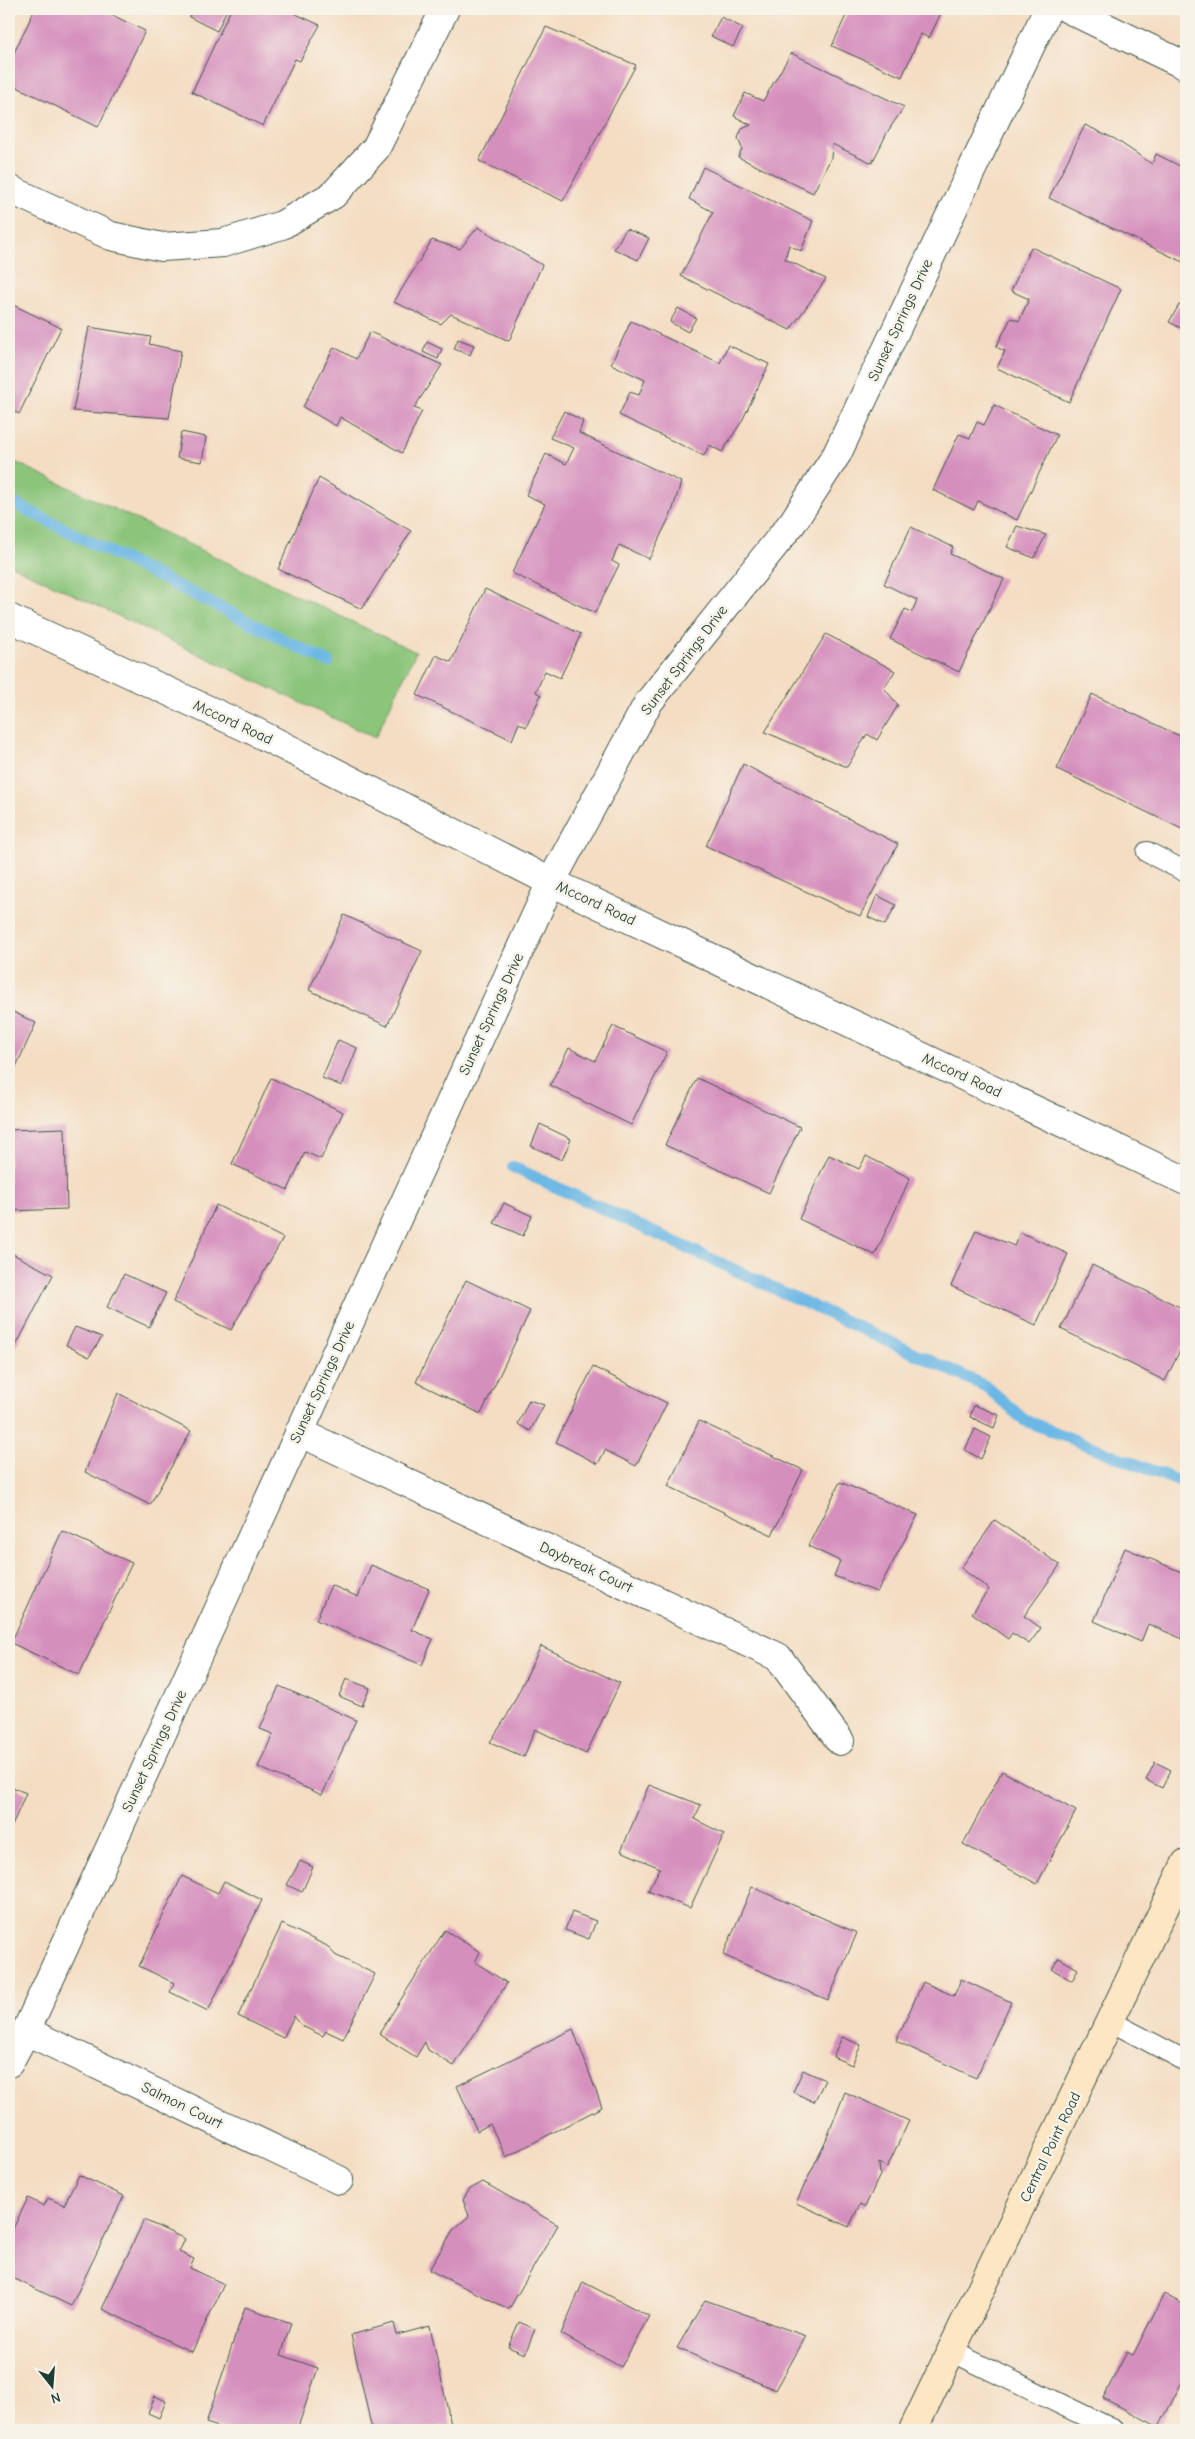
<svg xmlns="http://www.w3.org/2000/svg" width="1195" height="2439" viewBox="0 0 1195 2439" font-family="'Comic Neue',sans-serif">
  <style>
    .green { fill: #8bc57a; stroke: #558157 }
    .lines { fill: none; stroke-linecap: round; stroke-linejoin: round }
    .stream { stroke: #6cb8e5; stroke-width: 12 }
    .building { fill: #d58fbd }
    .lane-casing { stroke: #3f5549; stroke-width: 22 }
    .street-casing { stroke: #3f5549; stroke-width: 30 }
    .secondary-casing { stroke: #3f5549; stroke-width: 30 }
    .lane { stroke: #fff; stroke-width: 20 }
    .street { stroke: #fff; stroke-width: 28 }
    .secondary { stroke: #fce6c4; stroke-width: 28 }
    .labels { text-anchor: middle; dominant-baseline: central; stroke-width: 5; stroke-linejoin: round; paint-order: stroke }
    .street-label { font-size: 15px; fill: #1f3d34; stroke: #f7f3e8 }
  </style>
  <rect width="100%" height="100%" fill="#f7f3e8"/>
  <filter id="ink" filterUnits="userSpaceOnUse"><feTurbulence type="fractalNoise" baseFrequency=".02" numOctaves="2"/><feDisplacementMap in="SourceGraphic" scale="10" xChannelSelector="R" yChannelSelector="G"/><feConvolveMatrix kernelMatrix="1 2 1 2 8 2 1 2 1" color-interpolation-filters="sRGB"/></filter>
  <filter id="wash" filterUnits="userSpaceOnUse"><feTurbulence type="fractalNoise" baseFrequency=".0096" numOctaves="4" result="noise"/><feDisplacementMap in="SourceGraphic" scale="20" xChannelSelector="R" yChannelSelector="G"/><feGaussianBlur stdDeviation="1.12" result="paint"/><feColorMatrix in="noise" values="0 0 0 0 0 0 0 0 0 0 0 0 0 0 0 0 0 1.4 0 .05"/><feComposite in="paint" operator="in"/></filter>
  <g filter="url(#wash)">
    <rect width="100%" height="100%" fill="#f4ddc2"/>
    <path class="green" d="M 9,459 L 416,652 L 375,738 L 9,564 Z"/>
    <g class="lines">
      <path class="stream" d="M 9,501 L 328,662
        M 513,1167 L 987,1387 L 1024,1420 L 1186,1484"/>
    </g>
    <g id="blocks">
      <path class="building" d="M 35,9 L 100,9 L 145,31 L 98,127 L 9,83 L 9,63 Z
        M 193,9 L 227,9 L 217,31 L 189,17 Z
        M 231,9 L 285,9 L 320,25 L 300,61 L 295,59 L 263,126 L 192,92 Z
        M 849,9 L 943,9 L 929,38 L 921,34 L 902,77 L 832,46 Z
        M 721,17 L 743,28 L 733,47 L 711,36 Z
        M 546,27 L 636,65 L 563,201 L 479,161 Z
        M 791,53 L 904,107 L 888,131 L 872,163 L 832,144 L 831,158 L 813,193 L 738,157 L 742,149 L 738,138 L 742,129 L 751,125 L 734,116 L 745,93 L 763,101 Z
        M 1085,125 L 1115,139 L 1152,164 L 1156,154 L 1186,169 L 1186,255 L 1183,262 L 1049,198 Z
        M 703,167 L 813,221 L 801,251 L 789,245 L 785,259 L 826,279 L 790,330 L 681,276 L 713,212 L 689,199 Z
        M 478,227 L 542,265 L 509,341 L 451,314 L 441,324 L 394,302 L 432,240 L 460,249 Z
        M 626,229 L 649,238 L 638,260 L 614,249 Z
        M 1031,247 L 1121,289 L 1069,402 L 997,368 L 1005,351 L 996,347 L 1011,318 L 1019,321 L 1029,299 L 1011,291 Z
        M 9,303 L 61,328 L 19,414 L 9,409 Z
        M 1179,305 L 1186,308 L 1186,331 L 1169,322 Z
        M 678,308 L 696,318 L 688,332 L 670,322 Z
        M 631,321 L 720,363 L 728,345 L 769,364 L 742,421 L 722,452 L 709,445 L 704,456 L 619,415 L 630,392 L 639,395 L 645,380 L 611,364 Z
        M 89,327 L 151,337 L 149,344 L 181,351 L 169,418 L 73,411 Z
        M 370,332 L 442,365 L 414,408 L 422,411 L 402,453 L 340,417 L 336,426 L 303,407 L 334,347 L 356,359 Z
        M 458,339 L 474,345 L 470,355 L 454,349 Z
        M 427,342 L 442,349 L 438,359 L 423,352 Z
        M 994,405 L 1057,435 L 1017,520 L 978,501 L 974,510 L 933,490 L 959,434 L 970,438 L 977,422 L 984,425 Z
        M 564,411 L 583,421 L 579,433 L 681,482 L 672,512 L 649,559 L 619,545 L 612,561 L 619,565 L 595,613 L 512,573 L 545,504 L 526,495 L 546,454 L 566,464 L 574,448 L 550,438 Z
        M 181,432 L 206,437 L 202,462 L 177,458 Z
        M 319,478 L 411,531 L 362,609 L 278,569 Z
        M 1017,526 L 1046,535 L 1034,558 L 1007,547 Z
        M 911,527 L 953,547 L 950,554 L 1004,579 L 959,672 L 890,639 L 905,609 L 912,612 L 917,600 L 884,584 Z
        M 485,589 L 581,634 L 560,678 L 545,671 L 536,692 L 541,695 L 526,727 L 519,723 L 512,740 L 417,695 L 436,655 L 451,662 Z
        M 826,634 L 895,671 L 884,688 L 898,705 L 877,740 L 867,734 L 847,767 L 765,732 Z
        M 1092,694 L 1186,739 L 1186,831 L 1057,769 Z
        M 743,764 L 898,844 L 860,916 L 706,846 Z
        M 877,895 L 896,905 L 885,925 L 868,917 Z
        M 344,915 L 422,951 L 387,1026 L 309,990 Z
        M 9,1010 L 36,1023 L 9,1082 Z
        M 613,1026 L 667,1052 L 631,1125 L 550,1085 L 569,1048 L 595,1061 Z
        M 338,1040 L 357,1048 L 342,1086 L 322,1078 Z
        M 271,1078 L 343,1112 L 321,1159 L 305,1152 L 288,1190 L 232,1164 Z
        M 697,1078 L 800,1127 L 769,1193 L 665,1145 Z
        M 540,1124 L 571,1139 L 562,1160 L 531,1146 Z
        M 65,1128 L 67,1209 L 9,1211 L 9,1130 Z
        M 829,1155 L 859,1169 L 866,1156 L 910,1178 L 875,1255 L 799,1219 Z
        M 504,1203 L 532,1216 L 523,1236 L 494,1223 Z
        M 216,1205 L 283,1238 L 231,1330 L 173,1302 Z
        M 976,1230 L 1014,1246 L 1020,1232 L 1068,1254 L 1036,1325 L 951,1286 Z
        M 9,1252 L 53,1275 L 9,1359 Z
        M 1092,1265 L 1186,1310 L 1186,1338 L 1165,1381 L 1061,1329 Z
        M 124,1274 L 166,1293 L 149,1327 L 107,1307 Z
        M 466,1280 L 530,1311 L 481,1414 L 416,1382 Z
        M 75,1327 L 102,1337 L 89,1357 L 66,1345 Z
        M 593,1367 L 667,1403 L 636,1466 L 605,1450 L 598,1464 L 556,1442 Z
        M 118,1393 L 191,1431 L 150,1505 L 85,1472 Z
        M 529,1400 L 544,1405 L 530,1431 L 518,1424 Z
        M 974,1405 L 999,1415 L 994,1428 L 970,1417 Z
        M 699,1421 L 803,1470 L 772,1535 L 668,1486 Z
        M 975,1429 L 991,1437 L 981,1459 L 965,1450 Z
        M 840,1482 L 918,1515 L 877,1592 L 834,1576 L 840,1561 L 808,1546 Z
        M 995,1520 L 1060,1565 L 1024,1616 L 1041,1628 L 1029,1644 L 1012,1633 L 1008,1639 L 972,1613 L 989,1589 L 961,1568 Z
        M 62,1531 L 132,1563 L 79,1675 L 11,1643 Z
        M 1125,1548 L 1186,1574 L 1185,1640 L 1148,1624 L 1141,1642 L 1094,1621 Z
        M 371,1565 L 429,1589 L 412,1630 L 433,1639 L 422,1665 L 316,1620 L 331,1585 L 358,1597 Z
        M 541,1646 L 620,1683 L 586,1754 L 535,1729 L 524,1757 L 490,1742 L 507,1716 Z
        M 346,1679 L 370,1688 L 362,1706 L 339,1696 Z
        M 279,1686 L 356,1720 L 322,1795 L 258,1767 L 273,1734 L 260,1729 Z
        M 1155,1762 L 1171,1770 L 1162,1788 L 1146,1780 Z
        M 1002,1771 L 1076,1811 L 1037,1884 L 963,1844 Z
        M 649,1785 L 701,1805 L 694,1819 L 724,1834 L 690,1908 L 648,1891 L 660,1868 L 621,1851 Z
        M 9,1786 L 26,1793 L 9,1833 Z
        M 300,1861 L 313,1867 L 302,1892 L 287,1885 Z
        M 182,1876 L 218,1893 L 224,1881 L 262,1900 L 208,2011 L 170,1992 L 174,1983 L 139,1966 Z
        M 752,1887 L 857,1933 L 828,2000 L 723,1955 Z
        M 572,1912 L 596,1921 L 589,1939 L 565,1930 Z
        M 282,1924 L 327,1946 L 335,1955 L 375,1974 L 343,2039 L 326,2031 L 323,2036 L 302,2026 L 294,2016 L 283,2038 L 238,2016 Z
        M 445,1930 L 480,1952 L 475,1962 L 507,1983 L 454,2066 L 428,2050 L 425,2042 L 416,2057 L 379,2034 Z
        M 1059,1958 L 1078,1969 L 1072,1981 L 1052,1969 Z
        M 961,1979 L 1011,2002 L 976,2078 L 896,2041 L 923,1982 L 954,1996 Z
        M 573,2029 L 602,2107 L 506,2157 L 490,2124 L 477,2131 L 457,2086 Z
        M 842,2037 L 861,2045 L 852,2065 L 833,2057 Z
        M 803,2070 L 825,2080 L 814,2102 L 793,2092 Z
        M 845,2092 L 909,2121 L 887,2167 L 879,2163 L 880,2175 L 865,2207 L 860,2204 L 849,2227 L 796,2203 L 826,2140 Z
        M 79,2175 L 124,2196 L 71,2306 L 9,2276 L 9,2237 L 28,2198 L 44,2206 L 48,2198 L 64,2205 Z
        M 483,2182 L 558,2225 L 509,2309 L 429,2270 L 453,2230 L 469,2216 L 463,2200 L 470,2189 Z
        M 144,2220 L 185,2239 L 179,2252 L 194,2259 L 190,2268 L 224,2284 L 192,2352 L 102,2309 Z
        M 583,2282 L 649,2316 L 621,2367 L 561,2334 Z
        M 1164,2294 L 1186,2306 L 1186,2374 L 1159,2427 L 1103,2398 L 1127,2352 L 1133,2355 Z
        M 705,2300 L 806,2336 L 776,2390 L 677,2348 Z
        M 245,2307 L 291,2323 L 281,2355 L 318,2368 L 297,2430 L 228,2430 L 206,2423 Z
        M 519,2322 L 535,2329 L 525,2354 L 508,2347 Z
        M 394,2323 L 397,2335 L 430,2326 L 451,2425 L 416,2430 L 372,2430 L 351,2335 Z
        M 155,2396 L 166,2401 L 159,2418 L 148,2413 Z"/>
    </g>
  </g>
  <g filter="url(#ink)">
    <use href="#blocks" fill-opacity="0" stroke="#3f5549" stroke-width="1"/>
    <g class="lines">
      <defs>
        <path id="lane" d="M 1147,852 L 1186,872
          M 1110,2021 L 1186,2061
          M 951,2351 L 1114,2430"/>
        <path id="street" d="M 1068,9 L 1186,66
          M 9,189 L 111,236 L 162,247 L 223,243 L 282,225 L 333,195 L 376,148 L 445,9
          M 9,618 L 252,730 L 551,882 L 1186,1181
          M 299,1432 L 778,1657 L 840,1741
          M 26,2031 L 339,2180
          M 9,2063 L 26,2031 L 551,882 L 648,703 L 793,522 L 837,454 L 1048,9"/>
        <path id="secondary" d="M 913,2430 L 1186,1863"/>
      </defs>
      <use href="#lane" class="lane-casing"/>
      <use href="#street" class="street-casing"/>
      <use href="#secondary" class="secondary-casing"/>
      <use href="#lane" class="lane"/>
      <use href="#street" class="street"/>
      <use href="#secondary" class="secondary"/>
    </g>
  </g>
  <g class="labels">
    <g class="street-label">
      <text transform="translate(900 320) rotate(-65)">Sunset Springs Drive</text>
      <text transform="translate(684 660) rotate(-53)">Sunset Springs Drive</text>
      <text transform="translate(233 722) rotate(25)">Mccord Road</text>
      <text transform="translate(596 903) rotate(25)">Mccord Road</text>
      <text transform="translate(491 1014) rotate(-65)">Sunset Springs Drive</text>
      <text transform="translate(962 1075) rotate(25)">Mccord Road</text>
      <text transform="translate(322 1382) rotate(-65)">Sunset Springs Drive</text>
      <text transform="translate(586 1567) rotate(25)">Daybreak Court</text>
      <text transform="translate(154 1751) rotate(-65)">Sunset Springs Drive</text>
      <text transform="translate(182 2105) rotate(26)">Salmon Court</text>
      <text transform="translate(1050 2147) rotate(-64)">Central Point Road</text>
    </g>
  </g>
  <rect width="1195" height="2439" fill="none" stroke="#f7f3e8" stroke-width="30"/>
  <g transform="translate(52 2386) rotate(163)" stroke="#f7f3e8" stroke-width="4" paint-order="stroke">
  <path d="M0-4L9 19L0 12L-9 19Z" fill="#1f3d34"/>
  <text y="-8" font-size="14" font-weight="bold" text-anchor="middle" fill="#1f3d34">N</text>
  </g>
</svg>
